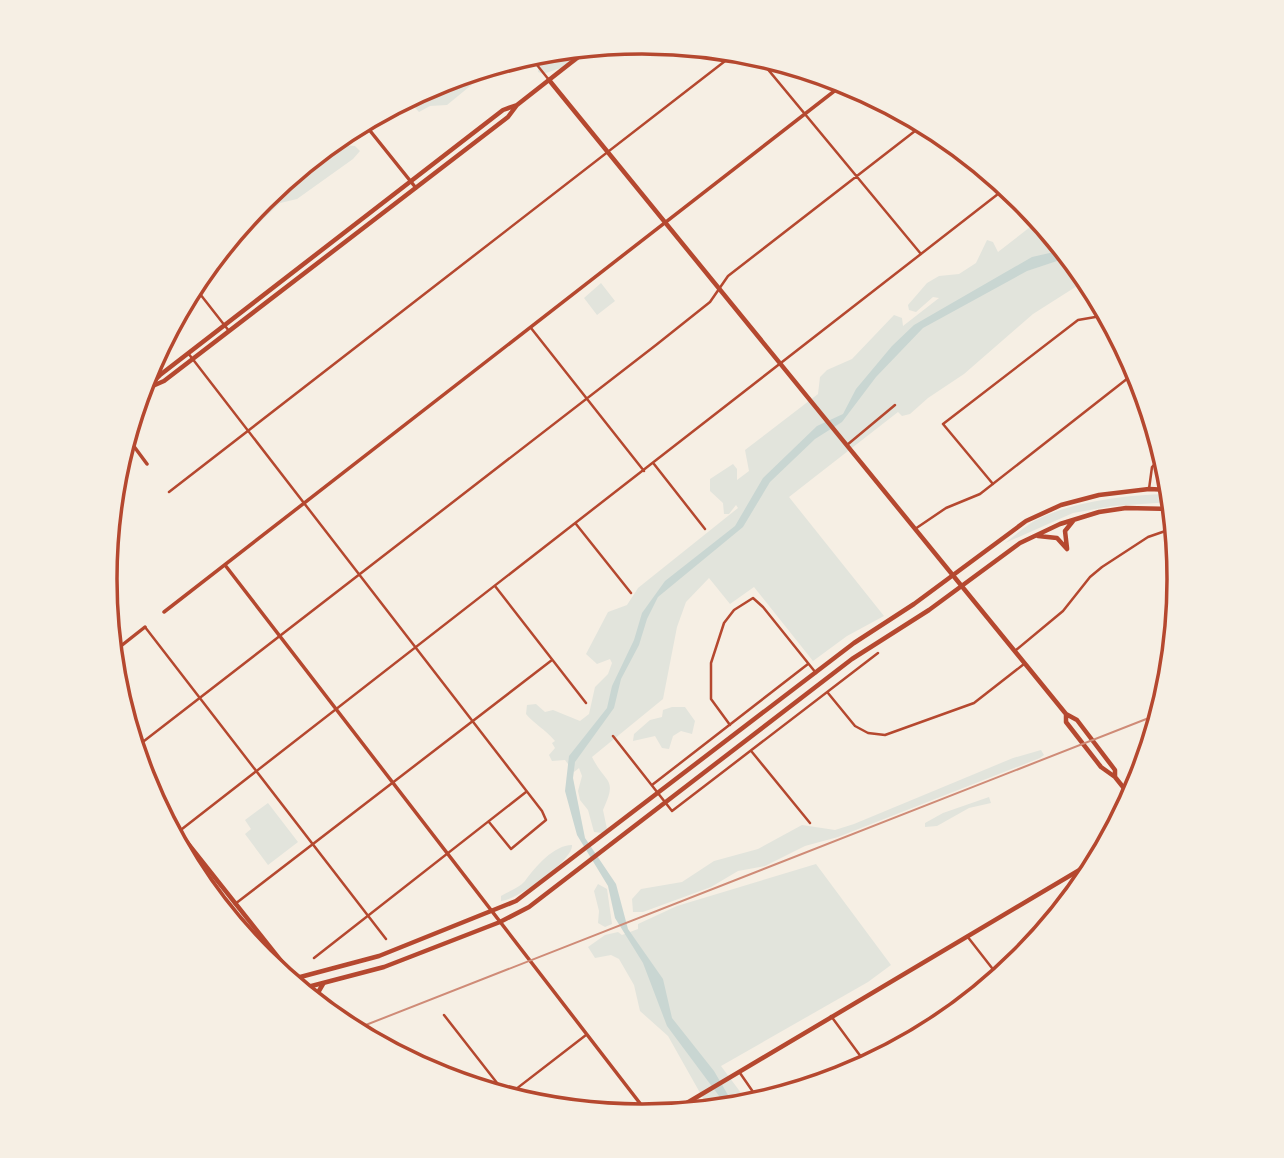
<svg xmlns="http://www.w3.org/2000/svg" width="1284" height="1158" viewBox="0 0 1284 1158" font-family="'Fira Sans Condensed',sans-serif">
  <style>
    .green { fill: #e2e4dc }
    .water { fill: #c9d6d2 }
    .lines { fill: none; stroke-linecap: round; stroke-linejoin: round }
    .minor { stroke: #b5482f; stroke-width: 2.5 }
    .tertiary { stroke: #b5482f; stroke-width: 3.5 }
    .secondary { stroke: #b5482f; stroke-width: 4.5 }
    .primary { stroke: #b5482f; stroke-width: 4.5 }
    .rail { stroke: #cf8b77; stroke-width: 2 }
    .rim { fill: none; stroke: #b5482f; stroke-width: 3.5 }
  </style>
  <rect width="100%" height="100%" fill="#f6efe4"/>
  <path class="green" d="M 597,46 L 575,63 L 543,74 L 538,72 L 542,52 Z
    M 497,64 L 447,105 L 430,106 L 419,112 L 407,99 L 437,83 Z
    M 340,136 L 344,145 L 355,146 L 360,151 L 353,159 L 297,199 L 280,203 L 251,231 L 243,223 L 263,199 Z
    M 1039,220 L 1082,273 L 1079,275 L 1081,279 L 1077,286 L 1033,314 L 964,374 L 928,398 L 910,414 L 902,416 L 898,412 L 789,497 L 884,616 L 847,636 L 813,661 L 754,587 L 730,604 L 709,578 L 686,602 L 677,627 L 663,699 L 592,757 C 606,785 618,777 603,810 L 607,829 L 602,833 L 594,832 L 588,810 L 580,800 L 578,791 L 582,776 L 579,768 L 574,772 L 565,760 L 552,761 L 549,755 L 555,748 L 552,743 L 555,741 C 545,729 533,723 526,714 L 527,705 L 536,704 L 545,712 L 553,710 L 580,721 L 589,714 L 595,687 L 608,674 L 612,663 L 610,659 L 597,664 L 586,654 L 608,612 L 627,605 L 638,588 L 738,508 L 736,505 L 729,514 L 724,514 L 723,503 L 710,491 L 710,479 L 733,464 L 737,469 L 737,480 L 749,471 L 745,450 L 818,394 L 820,377 L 827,370 L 852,359 L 894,315 L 902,318 L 903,326 L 939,298 L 933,297 L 916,312 L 909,310 L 908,305 L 927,283 L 939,276 L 959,274 L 976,263 L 987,240 L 993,242 L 998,252 Z
    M 601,283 L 615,301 L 597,315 L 584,298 Z
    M 1171,494 L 1171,502 L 1113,506 L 1073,513 L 1005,543 C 1013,537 1022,529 1031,523 C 1065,502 1131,494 1171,494 Z
    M 672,707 L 685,707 L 695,721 L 692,734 L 681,731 L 673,736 L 669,749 L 662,748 L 655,736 L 633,741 L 634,734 L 650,720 L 662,717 L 663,710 Z
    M 1041,750 L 1044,755 L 1040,758 L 838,837 L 805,846 L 765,866 L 738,871 L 711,887 L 643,912 L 633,912 L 632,899 L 641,889 L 682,882 L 714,861 L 758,849 L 802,825 L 835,830 L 854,824 L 1013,758 Z
    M 989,797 L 991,803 L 969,808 L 937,826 L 925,827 L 925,823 L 943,813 Z
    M 268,803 L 298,842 L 268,865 L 245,834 L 251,829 L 245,820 Z
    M 572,845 C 574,860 517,900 501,901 L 501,896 C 509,891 519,888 525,881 C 535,867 554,845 572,845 Z
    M 816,864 L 891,965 L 868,982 L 721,1066 L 750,1105 L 705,1110 L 708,1107 L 668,1036 L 640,1011 L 634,985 L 619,959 L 611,955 L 595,958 L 588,947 L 605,935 L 618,932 L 622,935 L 638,929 L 638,924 L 677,906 Z
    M 598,884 L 607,889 L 612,924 L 605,927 L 598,923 L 599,911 L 594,891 Z
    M 227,902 L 269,953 L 242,934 L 220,907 Z"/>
  <path class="water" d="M 1054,252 L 1066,253 L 1072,261 L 1057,261 L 1027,271 L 923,328 L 876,377 L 842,422 L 815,439 L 770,482 L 743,527 L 658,597 L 647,619 L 639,645 L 621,679 L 614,708 L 575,762 L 573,778 L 585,838 L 616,884 L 628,929 L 663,979 L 672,1018 L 714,1071 L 735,1107 L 728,1108 L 667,1026 L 643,963 L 615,918 L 608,886 L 577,835 L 565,791 L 569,756 L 607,708 L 612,686 L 634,640 L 642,613 L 665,581 L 735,526 L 763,478 L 817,426 L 843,414 L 856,389 L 892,346 L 914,325 L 1032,257 Z"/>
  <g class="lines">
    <path class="minor" d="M 529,55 L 549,80
      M 756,55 L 921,254
      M 193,285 L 229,331
      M 531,328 L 644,471
      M 188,353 L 542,811 L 546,820 L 511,849 L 489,822
      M 847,445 L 895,405
      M 654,464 L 705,529
      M 993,484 L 943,424 L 1078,320 L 1107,315
      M 1149,489 L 1152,467 L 1163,455
      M 169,492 L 738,51
      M 576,524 L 631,593
      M 915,529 L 946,508 L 980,494 L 1137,371
      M 109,539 L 114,535
      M 495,586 L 586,703
      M 145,627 L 386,939
      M 1016,650 L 1063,611 L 1090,577 L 1102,567 L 1148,537 L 1174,528
      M 828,693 L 855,726 L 868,733 L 885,735 L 974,703 L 1024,664
      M 730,725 L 711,699 L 711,663 L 724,623 L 734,610 L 753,598 L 763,607 L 816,673
      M 613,736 L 672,811 L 878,653
      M 135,748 L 656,345 L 710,302 L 728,276 L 924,124
      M 752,752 L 810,823
      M 652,785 L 808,664
      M 173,836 L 1007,187
      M 235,904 L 552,660
      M 967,936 L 999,977
      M 314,958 L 526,792
      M 444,1015 L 508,1097
      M 831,1016 L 867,1065
      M 740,1073 L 760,1102
      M 507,1096 L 586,1035"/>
    <path class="tertiary" d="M 363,122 L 416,188
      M 127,437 L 147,464
      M 225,565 L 649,1115
      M 164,612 L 846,82
      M 112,653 L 145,627"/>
    <path class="secondary" d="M 549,80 L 1066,714 L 1077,720 L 1115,770 L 1115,777
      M 1066,714 L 1066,722 L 1101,767 L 1115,777 L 1131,797
      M 155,802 L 312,1000
      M 254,949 L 270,965
      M 317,1003 L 316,996 L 323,984
      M 670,1113 L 1098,859"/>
    <path class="primary" d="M 148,388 L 164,381 L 508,117 L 517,105 L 591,47
      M 139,395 L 160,375 L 503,110 L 517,105
      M 1038,536 L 1057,538 L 1067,549
      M 1067,548 L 1065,531 L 1073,521
      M 265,960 L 266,962
      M 289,980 L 379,956 L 516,901 L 854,643 L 914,604 L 1026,521 L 1061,505 L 1099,495 L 1149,489 L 1170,490
      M 300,989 L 384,967 L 500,922 L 529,907 L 852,659 L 929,610 L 1020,543 L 1060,524 L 1099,512 L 1126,508 L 1172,509"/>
    <path class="rail" d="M 353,1030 L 1159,714"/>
  </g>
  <path d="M0 0H1284V1158H0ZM117 579a525 525 0 1 1 1050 0a525 525 0 1 1-1050 0Z" fill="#f6efe4" fill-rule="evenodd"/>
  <path class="rim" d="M117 579a525 525 0 1 1 1050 0a525 525 0 1 1-1050 0Z"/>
</svg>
